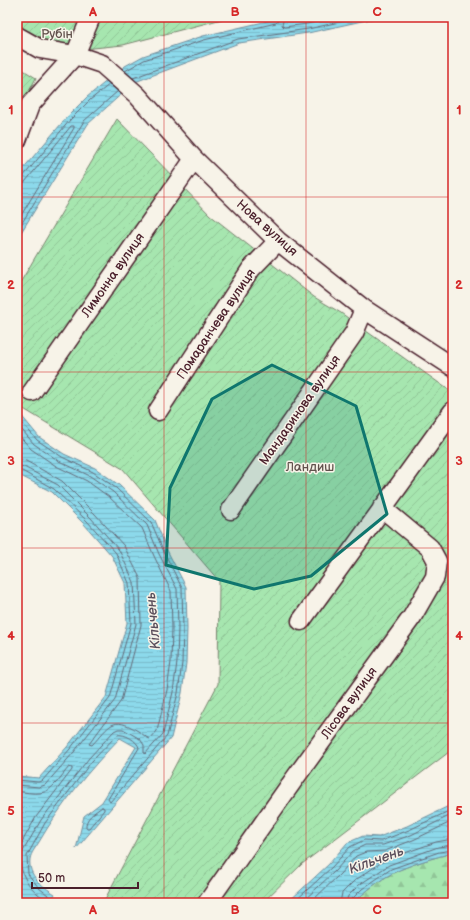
<svg xmlns="http://www.w3.org/2000/svg" width="470" height="920" viewBox="0 0 470 920" font-family="'Balsamiq Sans',sans-serif">
  <style>
    .forest { fill: url(#forest-firs); stroke: #78826d }
    .garden { fill: url(#garden-furrows); stroke: #78826d }
    .water { fill: url(#water-rules); stroke: #728f9e }
    .lines { fill: none; stroke-linecap: round; stroke-linejoin: round }
    .shore { stroke: #646978; stroke-width: 1 }
    .minor-casing { stroke: #4a1f2b; stroke-width: 21 }
    .minor { stroke: #f7f3e8; stroke-width: 18 }
    .marked { fill: #0f766e; fill-opacity: 0.2; stroke: #0f766e; stroke-width: 3; stroke-linejoin: round }
    .grid { fill: none; stroke: #d62828; stroke-width: 1; stroke-opacity: 0.55 }
    .labels { text-anchor: middle; dominant-baseline: central; stroke-width: 3; stroke-linejoin: round; paint-order: stroke }
    .park-label { font-size: 13px; fill: #61514c; stroke: #f7f3e8 }
    .street-label { font-size: 13px; fill: #4a1f2b; stroke: #f7f3e8 }
    .water-label { font-size: 14px; font-style: italic; fill: #5a4e5b; stroke: #f7f3e8 }
    .neatline { fill: none; stroke: #d62828; stroke-width: 1.5 }
    .grid-label { font-size: 13px; text-anchor: middle; font-weight: bold; fill: #d62828 }
  </style>
  <defs>
    <pattern id="forest-firs" width="22" height="20" patternUnits="userSpaceOnUse"><rect width="22" height="20" fill="#a6e6af"/><path d="M5 1l3.5 6h-7zM16 11l3.5 6h-7z" fill="#90c597"/></pattern>
    <pattern id="garden-furrows" width="10" height="10" patternUnits="userSpaceOnUse"><rect width="10" height="10" fill="#a6e6af"/><path d="M-1 1l2-2M0 10L10 0M9 11l2-2" fill="none" stroke="#90c597"/></pattern>
    <pattern id="water-rules" width="6" height="5" patternUnits="userSpaceOnUse"><rect width="6" height="5" fill="#8cd9eb"/><path d="M0 2.5h6" fill="none" stroke="#7abaca"/></pattern>
  </defs>
  <rect width="100%" height="100%" fill="#f7f3e8"/>
  <filter id="ink" filterUnits="userSpaceOnUse"><feTurbulence type="fractalNoise" baseFrequency=".025" numOctaves="2"/><feDisplacementMap in="SourceGraphic" scale="8" xChannelSelector="R" yChannelSelector="G"/><feConvolveMatrix kernelMatrix="1 2 1 2 8 2 1 2 1" color-interpolation-filters="sRGB"/></filter>
  <g filter="url(#ink)">
    <path class="forest" d="M 453,853 L 453,903 L 353,903 C 365,892 379,880 393,873 C 409,865 435,857 453,853 Z"/>
    <path class="garden" d="M 17,17 L 230,17 L 123,45 L 54,52 L 17,34 Z
      M 17,66 L 36,78 L 17,114 Z
      M 117,119 L 210,215 L 314,297 L 341,313 L 453,393 L 453,749 L 302,864 L 262,903 L 103,903 L 218,684 L 219,581 L 123,469 L 17,405 L 17,288 Z"/>
    <path class="water" d="M 285,17 L 380,17 L 308,33 L 239,43 L 135,82 L 88,124 L 17,239 L 17,179 L 21,171 L 67,117 L 87,97 L 125,66 L 143,56 L 203,36 Z
      M 17,413 L 20,414 L 39,437 L 64,454 L 95,468 L 119,485 L 155,520 L 167,550 L 186,587 L 187,628 L 186,663 L 182,693 L 171,738 L 76,849 L 84,816 L 102,802 L 136,747 L 120,738 C 90,769 61,804 39,842 C 36,847 31,853 30,859 C 28,876 42,886 55,894 L 50,903 L 17,903 L 17,776 L 39,778 L 67,747 L 106,697 L 127,623 L 125,583 L 112,556 L 84,524 L 52,492 L 17,474 Z
      M 453,804 L 453,853 C 435,857 409,865 393,873 C 379,880 365,892 353,903 L 287,903 L 329,864 L 347,843 L 363,836 L 379,837 L 407,826 Z"/>
    <g class="lines">
      <path class="shore" d="M 284,17 L 282,25 L 284,27 L 307,24 L 339,17
        M 125,71 L 144,60 L 204,40 L 276,23 L 279,20 L 279,17
        M 133,78 L 238,39 L 308,29 L 362,17
        M 17,180 L 22,178 L 70,120 L 90,100 L 110,84
        M 17,185 L 21,184 L 25,182 L 71,126 L 74,126 L 74,128 L 17,222
        M 17,231 L 84,121 L 118,91
        M 17,417 L 37,440 L 62,457 L 93,472 L 116,488 L 151,522 L 164,552 L 182,588 L 183,628 L 182,663 L 178,693 L 167,736 L 110,802 L 108,799 L 139,748 C 138,741 124,733 117,735 L 92,761 L 45,823 L 27,856 L 28,874 L 39,888 L 48,895 L 46,903
        M 17,424 L 34,444 L 59,461 L 90,476 L 113,492 L 147,525 L 159,554 L 177,589 L 178,628 L 177,662 L 173,692 L 163,734 L 145,754 L 144,752 L 144,745 L 140,739 L 123,729 L 118,729 L 114,731 L 89,758 L 41,820 L 22,853 C 17,871 28,887 42,897 L 41,903
        M 17,433 L 31,449 L 56,466 L 87,481 L 109,497 L 142,528 L 154,556 L 171,591 L 172,628 L 171,662 L 167,690 L 157,731 L 150,739 C 146,738 142,733 138,731 C 112,715 110,726 92,745 L 89,744 L 121,701 L 141,625 L 140,578 L 124,546 L 95,514 L 62,481 L 26,461 L 17,459
        M 17,465 L 24,467 L 58,485 L 91,518 L 119,550 L 134,582 L 136,624 L 115,700 L 74,752 L 45,785 L 39,787 L 17,785
        M 17,470 L 22,471 L 54,489 L 87,521 L 116,553 L 129,583 L 131,623 L 110,698 L 70,749 L 42,781 L 38,782 L 17,780
        M 17,791 C 24,792 33,794 40,793 C 52,792 61,776 69,767 L 72,768 L 72,770 L 36,817 L 17,851
        M 102,807 L 104,808 L 104,810 L 89,828 L 86,828 C 85,818 94,813 102,807 Z
        M 293,903 L 332,867 L 350,847 L 364,840 L 381,841 L 409,830 L 453,809
        M 301,903 L 335,871 L 353,851 L 365,845 L 383,845 L 411,835 L 453,814
        M 310,903 L 340,874 L 356,856 L 366,852 L 385,851 L 413,840 L 453,821
        M 340,903 L 342,893 L 354,881 L 385,860 L 436,842 L 453,839
        M 346,903 L 348,896 L 359,885 L 389,865 L 438,847 L 453,845
        M 351,903 L 352,899 L 362,889 L 391,869 L 439,852 L 453,850"/>
      <defs>
        <path id="minor" d="M 17,36 L 40,49 L 75,55 L 102,64 L 137,95 L 194,159 L 278,241 L 364,309 L 453,367
          M 17,140 L 30,105 L 75,55 L 91,17
          M 32,392 L 194,159
          M 158,411 L 251,269 L 278,241
          M 231,510 L 354,333 L 364,309
          M 301,621 L 453,411
          M 207,903 L 295,778 L 412,617 L 435,577 L 437,561 L 430,548 L 382,508"/>
      </defs>
      <use href="#minor" class="minor-casing"/>
      <use href="#minor" class="minor"/>
    </g>
  </g>
  <path class="marked" d="M 272,365 L 356,406 L 387,514 L 311,576 L 254,589 L 166,565 L 170,488 L 212,399 Z"/>
  <path class="grid" d="M 164,17 L 164,903M 306,17 L 306,903M 17,197 L 453,197M 17,372 L 453,372M 17,548 L 453,548M 17,723 L 453,723"/>
  <g class="labels">
    <g class="park-label">
      <text x="57" y="34">Рубін</text>
      <text x="310" y="467">Ландиш</text>
    </g>
    <g class="street-label">
      <text transform="translate(267 228) rotate(42)">Нова вулиця</text>
      <text transform="translate(113 275) rotate(-55)">Лимонна вулиця</text>
      <text transform="translate(216 324) rotate(-56)">Помаранчева вулиця</text>
      <text transform="translate(300 410) rotate(-55)">Мандаринова вулиця</text>
      <text transform="translate(349 703) rotate(-54)">Лісова вулиця</text>
    </g>
    <g class="water-label">
      <text transform="translate(153 621) rotate(-95)">Кільчень</text>
      <text transform="translate(376 860) rotate(-20)">Кільчень</text>
    </g>
  </g>
  <rect width="470" height="920" fill="none" stroke="#f7f3e8" stroke-width="44"/>
  <path d="M32 882v6h106v-6" fill="none" stroke="#4a1f2b" stroke-width="2"/>
  <text x="38" y="882" font-size="12" fill="#4a1f2b" stroke="#f7f3e8" stroke-width="3" paint-order="stroke">50 m</text>
  <rect x="22" y="22" width="426" height="876" class="neatline"/>
  <g class="grid-label">
    <text x="93" y="16">A</text>
    <text x="235" y="16">B</text>
    <text x="377" y="16">C</text>
    <text x="11" y="114">1</text>
    <text x="459" y="114">1</text>
    <text x="11" y="289">2</text>
    <text x="459" y="289">2</text>
    <text x="11" y="465">3</text>
    <text x="459" y="465">3</text>
    <text x="11" y="640">4</text>
    <text x="459" y="640">4</text>
    <text x="11" y="815">5</text>
    <text x="459" y="815">5</text>
    <text x="93" y="914">A</text>
    <text x="235" y="914">B</text>
    <text x="377" y="914">C</text>
  </g>
</svg>
